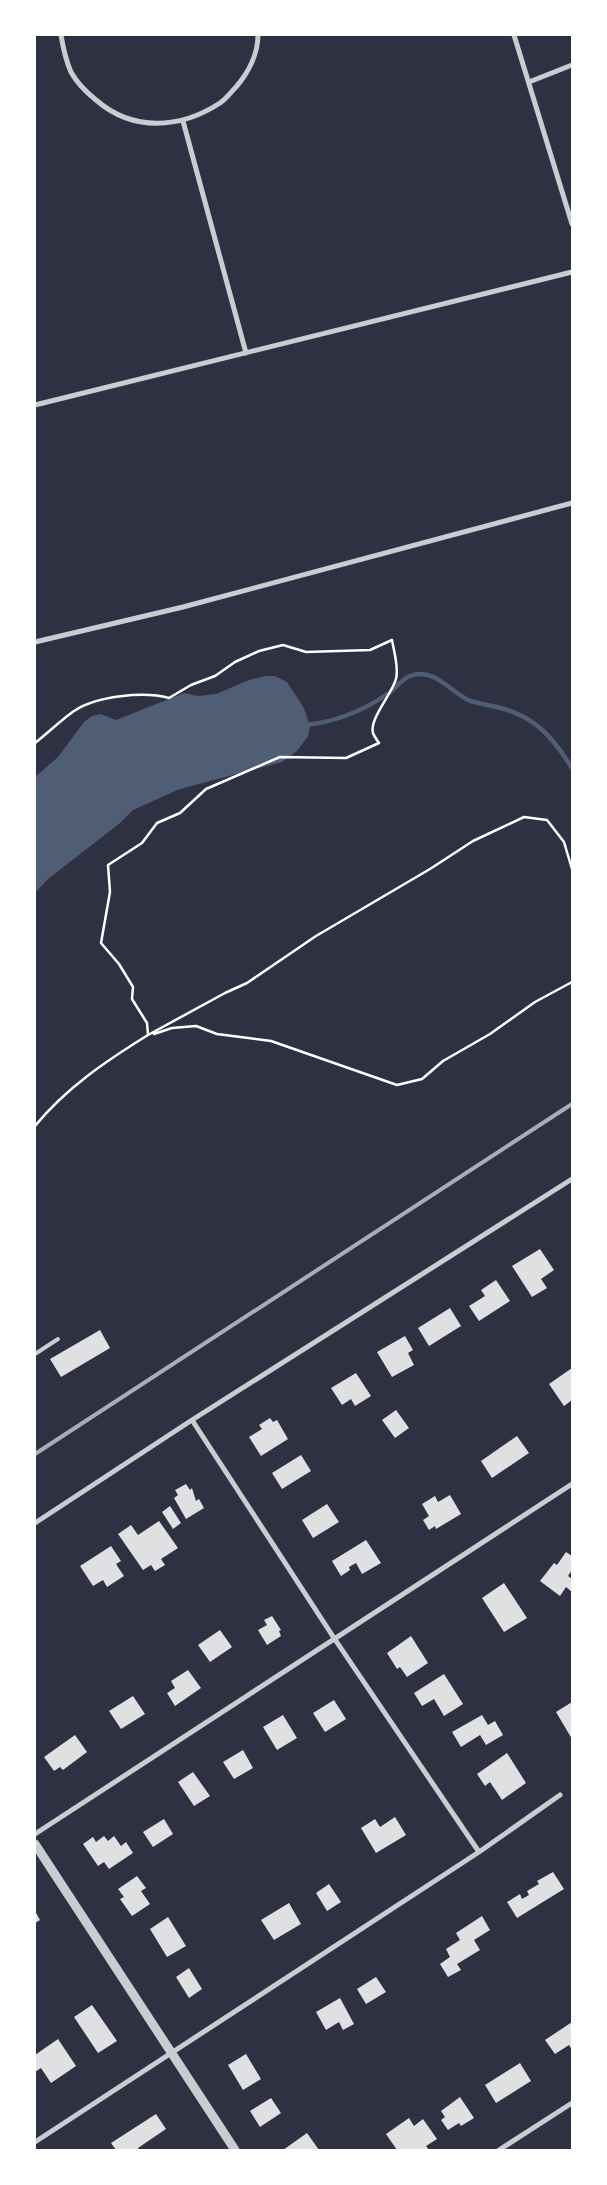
<svg xmlns="http://www.w3.org/2000/svg" width="607" height="2185" viewBox="0 0 607 2185" font-family="'Roboto Serif',serif">
  <style>
    .water { fill: #4f5d75 }
    .lines { fill: none; stroke-linecap: round; stroke-linejoin: round }
    .stream { stroke: #4f5d75; stroke-width: 4.5 }
    .building { fill: #e0e0e3 }
    .path { stroke: #fff; stroke-width: 2.5 }
    .service { stroke: #caccd0; stroke-width: 4 }
    .minor { stroke: #caccd0; stroke-width: 5 }
    .tertiary { stroke: #caccd0; stroke-width: 9 }
    .rail { stroke: #abadb3; stroke-width: 4 }
  </style>
  <rect width="100%" height="100%" fill="#2d3142"/>
  <path class="water" d="M 266,676 L 275,676 L 287,682 L 304,708 L 310,726 L 308,736 L 297,751 L 282,762 L 180,789 L 133,810 L 120,823 L 48,879 L 35,893 L 35,777 L 58,757 L 84,722 L 92,716 L 100,714 L 116,720 L 184,693 L 198,696 L 216,694 L 249,680 Z"/>
  <g class="lines">
    <path class="stream" d="M 305,725 C 335,722 361,712 386,695 C 395,690 400,680 410,676 C 433,667 450,691 468,700 C 478,704 491,705 501,708 C 537,718 553,738 572,768"/>
  </g>
  <path class="building" d="M 540,1249 L 554,1270 L 541,1279 L 547,1288 L 532,1297 L 512,1266 Z
    M 496,1280 L 510,1301 L 479,1321 L 469,1306 L 485,1296 L 481,1290 Z
    M 450,1308 L 461,1326 L 429,1346 L 418,1328 Z
    M 100,1330 L 110,1348 L 61,1377 L 50,1359 Z
    M 405,1336 L 413,1350 L 408,1353 L 414,1365 L 392,1377 L 377,1352 Z
    M 572,1368 L 572,1400 L 564,1406 L 549,1384 Z
    M 356,1373 L 371,1396 L 355,1406 L 351,1399 L 342,1405 L 331,1388 Z
    M 396,1410 L 409,1428 L 395,1438 L 382,1420 Z
    M 270,1418 L 273,1422 L 277,1420 L 288,1439 L 261,1456 L 249,1437 L 262,1429 L 259,1425 Z
    M 517,1436 L 529,1453 L 492,1478 L 481,1461 Z
    M 301,1455 L 311,1471 L 282,1489 L 272,1473 Z
    M 186,1484 L 190,1490 L 192,1488 L 196,1501 L 199,1499 L 204,1508 L 186,1519 L 174,1498 L 178,1495 L 175,1490 Z
    M 450,1495 L 461,1514 L 436,1529 L 435,1526 L 429,1530 L 423,1520 L 429,1516 L 422,1504 L 435,1496 L 438,1502 Z
    M 327,1504 L 339,1522 L 313,1538 L 302,1520 Z
    M 170,1506 L 181,1523 L 173,1529 L 162,1512 Z
    M 159,1521 L 178,1548 L 161,1559 L 165,1565 L 155,1571 L 151,1565 L 143,1570 L 118,1534 L 131,1525 L 138,1535 Z
    M 366,1540 L 381,1563 L 362,1574 L 356,1563 L 349,1567 L 350,1570 L 341,1576 L 332,1561 Z
    M 111,1546 L 121,1561 L 116,1564 L 124,1576 L 107,1587 L 103,1580 L 93,1586 L 80,1566 Z
    M 566,1552 L 572,1556 L 572,1570 L 568,1576 L 572,1579 L 572,1592 L 566,1587 L 560,1596 L 540,1581 L 554,1563 L 557,1565 Z
    M 504,1583 L 527,1618 L 504,1632 L 482,1598 Z
    M 272,1616 L 281,1630 L 279,1631 L 281,1636 L 267,1645 L 258,1630 L 267,1625 L 264,1620 Z
    M 220,1630 L 232,1647 L 210,1662 L 198,1645 Z
    M 411,1636 L 428,1663 L 407,1677 L 400,1667 L 397,1669 L 387,1653 Z
    M 188,1670 L 201,1688 L 175,1706 L 167,1693 L 175,1688 L 171,1681 Z
    M 444,1674 L 463,1704 L 444,1716 L 434,1699 L 422,1706 L 414,1693 Z
    M 133,1696 L 145,1714 L 121,1729 L 109,1711 Z
    M 334,1700 L 346,1719 L 325,1732 L 313,1713 Z
    M 572,1702 L 572,1739 L 556,1712 Z
    M 283,1715 L 297,1738 L 277,1750 L 263,1727 Z
    M 482,1715 L 488,1725 L 495,1721 L 503,1735 L 486,1745 L 480,1735 L 461,1747 L 452,1732 Z
    M 75,1735 L 87,1752 L 63,1770 L 60,1767 L 54,1771 L 44,1757 Z
    M 243,1750 L 253,1768 L 234,1779 L 223,1762 Z
    M 507,1753 L 526,1783 L 502,1800 L 490,1782 L 485,1786 L 477,1774 Z
    M 193,1772 L 210,1796 L 194,1806 L 178,1782 Z
    M 395,1817 L 406,1835 L 376,1853 L 361,1828 L 375,1819 L 380,1827 Z
    M 164,1819 L 173,1834 L 153,1847 L 143,1832 Z
    M 104,1836 L 108,1841 L 114,1836 L 121,1846 L 126,1842 L 133,1853 L 109,1869 L 104,1862 L 98,1866 L 83,1844 L 93,1837 L 96,1842 Z
    M 553,1872 L 564,1889 L 517,1918 L 507,1902 L 520,1894 L 522,1899 L 529,1895 L 527,1891 L 539,1884 L 537,1881 Z
    M 137,1876 L 146,1888 L 141,1891 L 150,1904 L 132,1916 L 120,1899 L 124,1897 L 118,1889 Z
    M 329,1884 L 341,1902 L 327,1911 L 316,1893 Z
    M 289,1903 L 301,1924 L 274,1940 L 261,1920 Z
    M 35,1911 L 40,1920 L 35,1923 Z
    M 482,1916 L 490,1930 L 474,1940 L 480,1950 L 457,1964 L 461,1970 L 448,1977 L 440,1964 L 450,1957 L 446,1949 L 460,1940 L 456,1933 Z
    M 168,1917 L 186,1946 L 167,1957 L 150,1929 Z
    M 189,1968 L 202,1989 L 189,1998 L 176,1977 Z
    M 376,1977 L 386,1992 L 366,2004 L 357,1989 Z
    M 340,1998 L 354,2024 L 343,2030 L 339,2022 L 326,2030 L 316,2012 Z
    M 92,2005 L 117,2041 L 98,2053 L 74,2017 Z
    M 572,2022 L 572,2050 L 569,2045 L 555,2054 L 545,2040 Z
    M 58,2039 L 76,2066 L 51,2083 L 41,2068 L 35,2072 L 35,2055 Z
    M 246,2054 L 261,2079 L 243,2090 L 228,2065 Z
    M 520,2063 L 531,2081 L 496,2103 L 485,2085 Z
    M 460,2097 L 474,2118 L 461,2126 L 459,2123 L 448,2130 L 441,2120 L 445,2117 L 441,2111 Z
    M 271,2098 L 281,2113 L 260,2127 L 250,2111 Z
    M 156,2114 L 166,2129 L 138,2148 L 139,2150 L 116,2150 L 111,2143 Z
    M 409,2118 L 414,2126 L 423,2119 L 437,2139 L 426,2146 L 429,2150 L 397,2150 L 386,2134 Z
    M 307,2133 L 319,2150 L 283,2150 Z"/>
  <g class="lines">
    <path class="path" d="M 35,743 C 48,733 61,720 74,711 C 96,696 144,691 169,698 L 191,685 L 215,676 L 235,662 L 259,651 L 283,645 L 306,652 L 370,650 L 392,640 C 394,652 399,667 396,679 C 392,694 369,719 373,733 C 374,736 377,740 379,743 L 346,758 L 280,757 L 206,789 L 180,813 L 157,823 L 142,843 L 108,865 L 110,892 L 101,943 L 119,964 L 133,987 L 132,999 L 147,1023 L 148,1035 C 106,1061 66,1088 35,1126
      M 154,1034 L 172,1028 L 196,1026 L 217,1034 L 271,1041 L 397,1085 L 422,1079 L 443,1061 L 490,1034 L 535,1002 L 572,982
      M 148,1035 L 225,993 L 247,983 L 316,936 L 430,869 L 473,841 L 524,817 L 547,820 L 564,842 L 572,869"/>
    <path class="service" d="M 35,1354 L 58,1339"/>
    <path class="minor" d="M 61,35 C 63,47 66,61 71,72 C 77,83 86,92 96,100 C 133,132 180,129 220,103 C 226,99 231,92 236,87 C 248,73 258,54 258,35
      M 514,35 L 572,224
      M 529,82 L 572,65
      M 183,121 L 246,353
      M 35,405 L 572,272
      M 35,642 L 183,607 L 572,503
      M 192,1420 L 334,1638 L 479,1852
      M 35,1523 L 192,1420 L 572,1179
      M 35,1834 L 572,1484
      M 35,2142 L 479,1852 L 560,1795
      M 499,2150 L 572,2103"/>
    <path class="tertiary" d="M 35,1844 L 235,2150"/>
    <path class="rail" d="M 35,1454 L 572,1104"/>
  </g>
  <rect width="607" height="2185" fill="none" stroke="#ffffff" stroke-width="72"/>
</svg>
